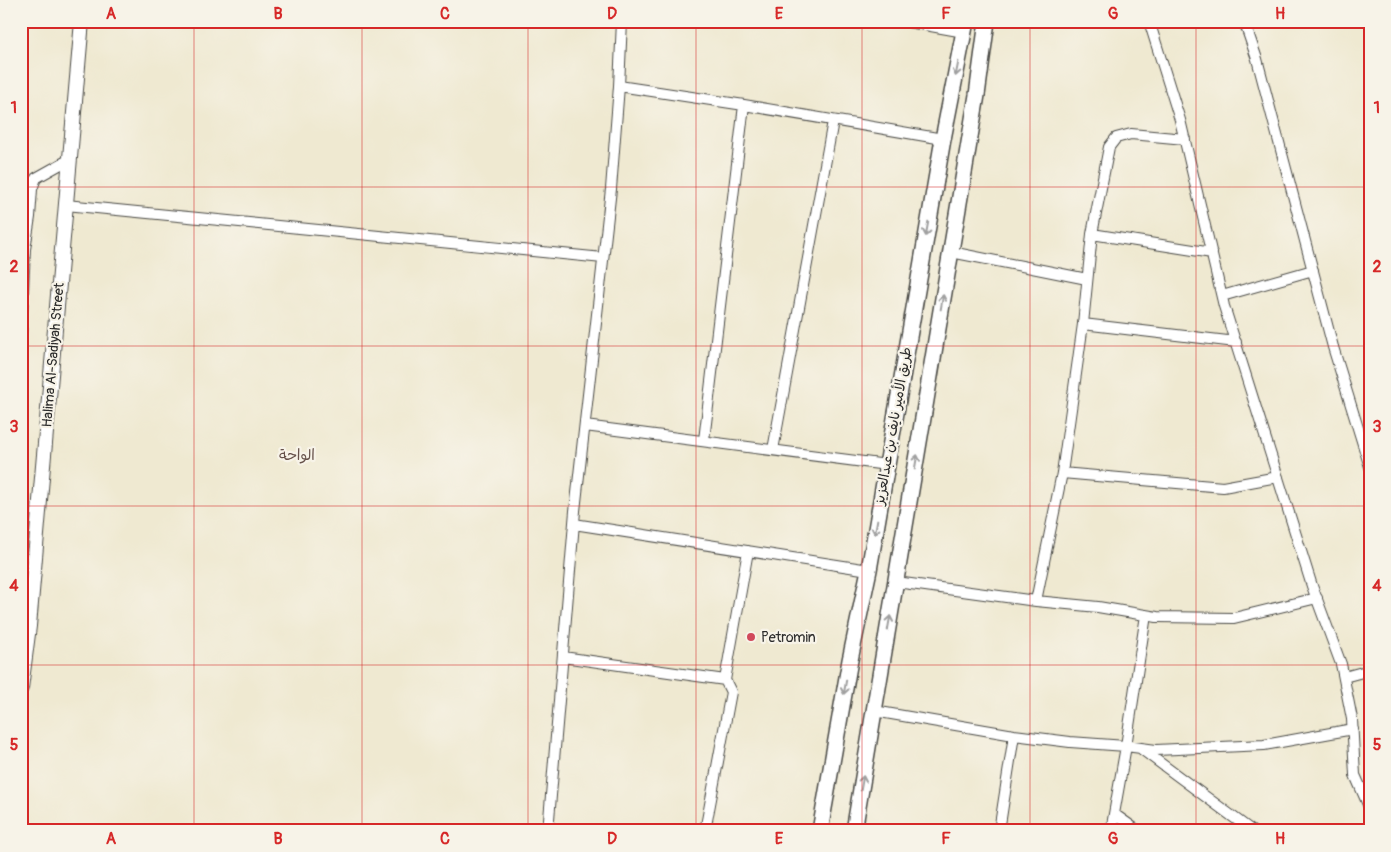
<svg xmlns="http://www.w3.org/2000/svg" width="1391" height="852" viewBox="0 0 1391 852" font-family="Pangolin,'Playpen Sans Arabic',sans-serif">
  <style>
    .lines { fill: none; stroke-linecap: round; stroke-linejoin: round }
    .street-casing { stroke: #484844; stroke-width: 12 }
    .secondary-casing { stroke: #484844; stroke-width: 16 }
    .primary-casing { stroke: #484844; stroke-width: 18 }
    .street { stroke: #fff; stroke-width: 10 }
    .secondary { stroke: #fff; stroke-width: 14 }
    .primary { stroke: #fff; stroke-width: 15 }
    .oneway { stroke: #a0a0a0 }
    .grid { fill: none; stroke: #d62828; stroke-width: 1; stroke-opacity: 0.55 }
    .poi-dot { fill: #d1495b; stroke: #f7f3e8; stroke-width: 2 }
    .labels { text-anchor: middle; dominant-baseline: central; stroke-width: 4.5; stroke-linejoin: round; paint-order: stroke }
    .street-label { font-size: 14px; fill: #2b2b2b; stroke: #f7f3e8 }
    .poi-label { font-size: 14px; fill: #2b2b2b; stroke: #f7f3e8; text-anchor: start }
    .neighbourhood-label { font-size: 15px; fill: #67524b; stroke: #f7f3e8 }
    .neatline { fill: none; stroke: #d62828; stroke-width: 2 }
    .grid-label { font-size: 16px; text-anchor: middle; font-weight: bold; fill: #d62828 }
  </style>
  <rect width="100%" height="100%" fill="#f7f3e8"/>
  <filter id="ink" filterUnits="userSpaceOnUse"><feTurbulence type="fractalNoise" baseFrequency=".02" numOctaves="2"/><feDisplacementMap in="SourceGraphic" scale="10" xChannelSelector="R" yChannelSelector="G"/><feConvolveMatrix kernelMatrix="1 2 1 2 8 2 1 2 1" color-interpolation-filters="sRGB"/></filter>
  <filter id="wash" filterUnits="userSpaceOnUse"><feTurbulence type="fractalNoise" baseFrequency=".0096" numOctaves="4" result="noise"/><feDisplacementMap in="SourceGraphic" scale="20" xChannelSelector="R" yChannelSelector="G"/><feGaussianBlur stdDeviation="1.12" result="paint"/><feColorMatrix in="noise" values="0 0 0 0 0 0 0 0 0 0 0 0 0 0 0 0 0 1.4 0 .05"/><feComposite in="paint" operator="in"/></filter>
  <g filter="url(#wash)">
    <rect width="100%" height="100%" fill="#efe9d1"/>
  </g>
  <g filter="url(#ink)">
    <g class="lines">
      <defs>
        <path id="street" d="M 903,21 L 964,32
          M 1149,21 L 1180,120 L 1224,306 L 1312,586 L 1341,664 L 1352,719 L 1355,775 L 1370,809
          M 1244,21 L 1257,59 L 1333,347 L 1370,467
          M 619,86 L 744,105 L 943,139
          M 66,205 L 603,258
          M 1092,234 L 1212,253
          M 951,252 L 1087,279
          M 1222,296 L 1313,270
          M 1083,324 L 1236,342
          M 21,335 L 25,249 L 30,217 L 32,189 L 36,178 L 70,159
          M 585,426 L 887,465
          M 704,440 L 744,105
          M 773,450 L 833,121
          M 1062,473 L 1223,487 L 1278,477
          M 574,524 L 869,570
          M 896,582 L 1036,601 L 1098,607 L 1157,617 L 1234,618 L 1317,598
          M 1036,601 L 1062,473 L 1083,324 L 1092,234 L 1109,147 L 1116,138 L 1131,134 L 1185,139
          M 563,657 L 725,680
          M 1344,677 L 1370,670
          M 874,711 L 1014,735 L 1070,742 L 1126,746 L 1156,750 L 1264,745 L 1353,729
          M 1140,748 L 1252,831
          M 1114,814 L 1138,831
          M 548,831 L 575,511 L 611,189 L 619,86 L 622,21
          M 705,831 L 731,692 L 725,680 L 748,551
          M 999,831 L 1014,735
          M 1111,831 L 1126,746 L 1146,615"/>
        <path id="secondary" d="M 21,688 L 29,626 L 82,21"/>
        <path id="primary" d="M 820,831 L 850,660 L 869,570 L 943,139 L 966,21
          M 854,831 L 977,95 L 987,21"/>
      </defs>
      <use href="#street" class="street-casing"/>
      <use href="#secondary" class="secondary-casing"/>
      <use href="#primary" class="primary-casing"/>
      <use href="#street" class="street"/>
      <use href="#secondary" class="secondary"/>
      <use href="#primary" class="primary"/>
    </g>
    <defs><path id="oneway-shaft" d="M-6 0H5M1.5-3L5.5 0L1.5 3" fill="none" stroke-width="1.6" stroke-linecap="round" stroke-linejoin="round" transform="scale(1.25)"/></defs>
    <g class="oneway">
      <use href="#oneway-shaft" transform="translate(957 69) rotate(101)"/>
      <use href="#oneway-shaft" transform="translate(927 229) rotate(100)"/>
      <use href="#oneway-shaft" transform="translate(942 302) rotate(-80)"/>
      <use href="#oneway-shaft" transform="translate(916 462) rotate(-80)"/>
      <use href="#oneway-shaft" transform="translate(876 527) rotate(100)"/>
      <use href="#oneway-shaft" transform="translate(889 623) rotate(-80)"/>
      <use href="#oneway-shaft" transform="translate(845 687) rotate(100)"/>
      <use href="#oneway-shaft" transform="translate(862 783) rotate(-80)"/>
    </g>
  </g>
  <path class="grid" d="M 194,21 L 194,831M 362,21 L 362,831M 528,21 L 528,831M 696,21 L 696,831M 862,21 L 862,831M 1030,21 L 1030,831M 1196,21 L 1196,831M 21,187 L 1370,187M 21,346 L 1370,346M 21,506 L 1370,506M 21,665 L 1370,665"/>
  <circle class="poi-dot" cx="751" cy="637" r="5"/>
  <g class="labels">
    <g class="street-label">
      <text transform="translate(53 355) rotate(-85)">Halima Al-Sadiyah Street</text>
      <text transform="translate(893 426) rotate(-80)">طريق الأمير نايف بن عبدالعزيز</text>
    </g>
    <g class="poi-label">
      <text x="761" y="637">Petromin</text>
    </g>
    <g class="neighbourhood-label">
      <text x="297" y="455">الواحة</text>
    </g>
  </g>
  <rect width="1391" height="852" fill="none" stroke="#f7f3e8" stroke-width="55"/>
  <rect x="28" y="28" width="1336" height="796" class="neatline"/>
  <g class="grid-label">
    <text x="111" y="19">A</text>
    <text x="278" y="19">B</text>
    <text x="445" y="19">C</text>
    <text x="612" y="19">D</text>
    <text x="779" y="19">E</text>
    <text x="946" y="19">F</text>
    <text x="1113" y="19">G</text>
    <text x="1280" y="19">H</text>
    <text x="14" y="113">1</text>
    <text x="1377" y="113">1</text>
    <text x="14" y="272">2</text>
    <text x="1377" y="272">2</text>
    <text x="14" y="432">3</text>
    <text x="1377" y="432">3</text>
    <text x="14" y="591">4</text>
    <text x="1377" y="591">4</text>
    <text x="14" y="750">5</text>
    <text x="1377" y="750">5</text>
    <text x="111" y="844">A</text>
    <text x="278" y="844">B</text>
    <text x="445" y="844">C</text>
    <text x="612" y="844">D</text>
    <text x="779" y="844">E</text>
    <text x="946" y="844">F</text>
    <text x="1113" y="844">G</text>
    <text x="1280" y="844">H</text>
  </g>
</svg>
